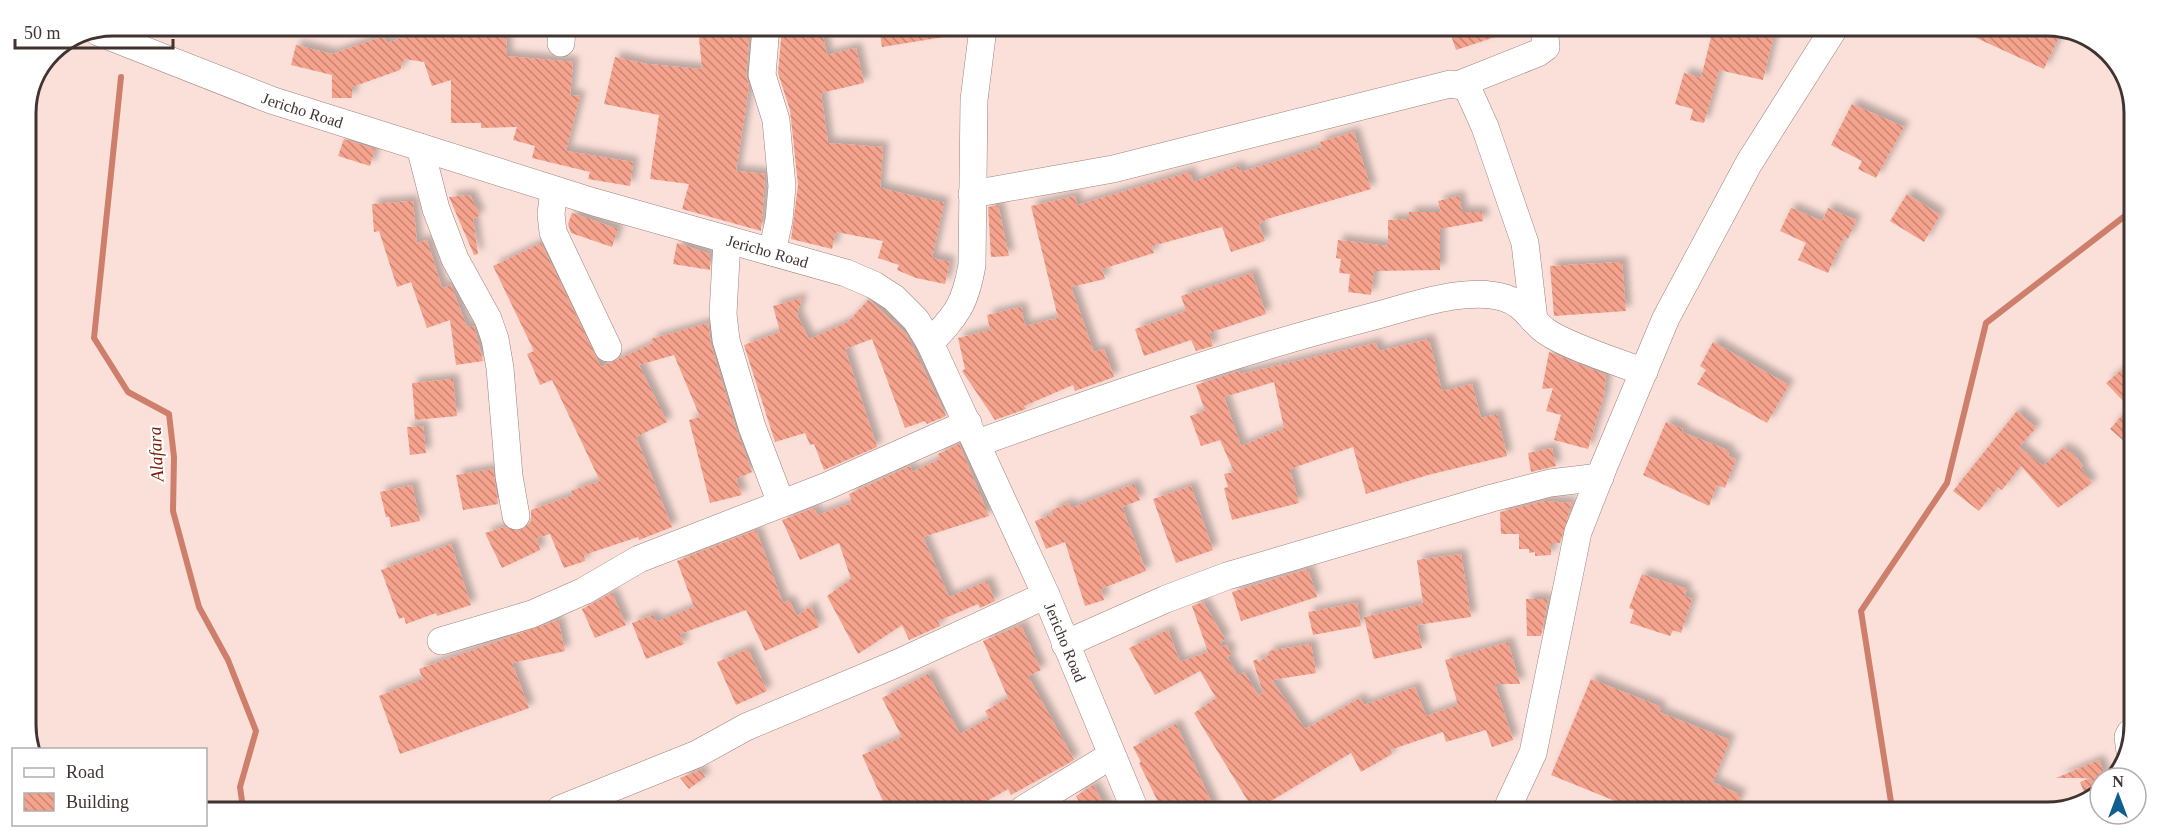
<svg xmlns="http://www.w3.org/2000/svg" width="2160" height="838" viewBox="0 0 2160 838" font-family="'Times New Roman',serif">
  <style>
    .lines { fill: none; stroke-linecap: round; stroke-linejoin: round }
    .stream { stroke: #ce7f6c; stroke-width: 6 }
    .building { fill: url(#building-back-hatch); fill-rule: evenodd; filter: url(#shadow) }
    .minor-casing { stroke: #9f8179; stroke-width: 28 }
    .minor { stroke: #fff; stroke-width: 27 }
    .labels { text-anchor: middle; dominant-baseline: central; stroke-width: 4.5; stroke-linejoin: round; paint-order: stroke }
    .street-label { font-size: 16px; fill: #403330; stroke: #fff }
    .water-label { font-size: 18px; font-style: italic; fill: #7b1c03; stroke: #fff }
    .rim { fill: none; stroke: #403330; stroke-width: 3 }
  </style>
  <defs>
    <pattern id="building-back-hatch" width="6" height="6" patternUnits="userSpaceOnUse" patternTransform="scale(1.5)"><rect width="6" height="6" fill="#f6a38e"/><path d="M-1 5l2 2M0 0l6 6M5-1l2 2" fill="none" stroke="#c98574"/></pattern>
    <filter id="shadow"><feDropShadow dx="5.5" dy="-5.5" stdDeviation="3" flood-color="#0004"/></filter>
  </defs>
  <rect width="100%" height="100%" fill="#fbe0d9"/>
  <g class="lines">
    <path class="stream" d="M 121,77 L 94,338 L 128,392 L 169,414 L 174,457 L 173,511 L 199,607 L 228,660 L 256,731 L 240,787 L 243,808
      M 1890,812 L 1891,802 L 1861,611 L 1947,483 L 1986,323 L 2134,209"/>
  </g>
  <path class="building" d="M 438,26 L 449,26 L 453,36 L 506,34 L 507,56 L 573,62 L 570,95 L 580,96 L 566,151 L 633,162 L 630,186 L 588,179 L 590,172 L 532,158 L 535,146 L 513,140 L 517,127 L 481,128 L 481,123 L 451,123 L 451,80 L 432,86 L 424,62 L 404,59 L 400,70 L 352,87 L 352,98 L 332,98 L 332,75 L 291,65 L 296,45 L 332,54 L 384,36 L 387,43 Z
    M 698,27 L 750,27 L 746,74 L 749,87 L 736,171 L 765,174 L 761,231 L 682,209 L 689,184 L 650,179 L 659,115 L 604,104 L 615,57 L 647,64 L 702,69 Z
    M 782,27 L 821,27 L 827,55 L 856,48 L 864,83 L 821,93 L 828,143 L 883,147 L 880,188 L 944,203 L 932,258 L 950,262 L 945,284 L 916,278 L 897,270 L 899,265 L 878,258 L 883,241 L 836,232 L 832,249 L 791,239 L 798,185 L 790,110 L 778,73 Z
    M 879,27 L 944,28 L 944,37 L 882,47 Z
    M 1449,29 L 1510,29 L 1510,32 L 1456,50 Z
    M 1713,29 L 1775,30 L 1763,80 L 1719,70 L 1704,123 L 1690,120 L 1693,109 L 1675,104 L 1684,73 L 1701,78 Z
    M 1959,30 L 2062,30 L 2044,69 Z
    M 1852,104 L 1904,127 L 1876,178 L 1858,169 L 1862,161 L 1831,145 Z
    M 1354,132 L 1371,189 L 1267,219 L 1259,224 L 1265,241 L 1231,252 L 1222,227 L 1152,246 L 1154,253 L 1102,269 L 1105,279 L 1071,287 L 1094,352 L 1104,349 L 1114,377 L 1075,391 L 1073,385 L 1024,406 L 1026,409 L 995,420 L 962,371 L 965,369 L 958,338 L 990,330 L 987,315 L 1021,307 L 1025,326 L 1058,318 L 1031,206 L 1075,196 L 1077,205 L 1190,172 L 1193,182 L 1239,166 L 1241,172 L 1321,147 L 1320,142 Z
    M 344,139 L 375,149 L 370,166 L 338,156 Z
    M 1907,194 L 1940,215 L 1924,242 L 1890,221 Z
    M 470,195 L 480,216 L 473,218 L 478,254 L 474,255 L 449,197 Z
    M 1459,196 L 1462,212 L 1482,212 L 1483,221 L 1440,229 L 1440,270 L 1374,271 L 1371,295 L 1348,292 L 1350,274 L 1339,273 L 1341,259 L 1336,258 L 1338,240 L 1388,246 L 1388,220 L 1409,219 L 1409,212 L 1441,212 L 1438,201 Z
    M 413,201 L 417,243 L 427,240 L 442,288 L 451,285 L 467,327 L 474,326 L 483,361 L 456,365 L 450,320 L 427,328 L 411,282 L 397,287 L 379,231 L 374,232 L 372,204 Z
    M 998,205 L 1009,256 L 991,257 L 988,207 Z
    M 1791,208 L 1822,221 L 1828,208 L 1856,220 L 1848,239 L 1844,237 L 1828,273 L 1798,260 L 1806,243 L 1780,231 Z
    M 572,213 L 618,229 L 612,247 L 571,233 L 568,224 Z
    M 541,243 L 601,367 L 653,343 L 651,339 L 708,323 L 711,345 L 737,432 L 752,472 L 736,479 L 742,495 L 710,503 L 689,420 L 700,417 L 674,355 L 639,365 L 667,422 L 636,437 L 672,527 L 639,540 L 638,537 L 584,555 L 585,561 L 564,568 L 550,534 L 537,538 L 540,550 L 502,568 L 485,533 L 505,527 L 519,531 L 531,522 L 531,510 L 573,495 L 571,491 L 600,481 L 552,380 L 540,385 L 527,354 L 534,351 L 493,266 Z
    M 677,243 L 710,254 L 710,270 L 673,264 Z
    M 1622,262 L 1626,311 L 1554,316 L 1550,266 Z
    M 1252,273 L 1266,314 L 1209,333 L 1213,346 L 1196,351 L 1191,340 L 1144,356 L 1135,329 L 1186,311 L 1181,296 Z
    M 802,298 L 797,315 L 809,339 L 848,322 L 868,300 L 873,303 L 907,335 L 946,416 L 927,424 L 925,421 L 905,428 L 872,339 L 845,349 L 877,447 L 824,470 L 814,444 L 810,445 L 805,433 L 775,442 L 744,345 L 780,332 L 773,306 Z
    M 1429,339 L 1442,391 L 1472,384 L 1481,418 L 1497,414 L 1507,456 L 1428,475 L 1366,494 L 1353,447 L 1290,469 L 1299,503 L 1232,520 L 1224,488 L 1228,487 L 1224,474 L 1234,472 L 1220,440 L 1201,446 L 1190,416 L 1205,411 L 1196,385 L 1239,371 L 1240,374 L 1376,343 L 1379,351 ZM 1274,382 L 1284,428 L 1241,446 L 1224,397 Z
    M 1713,342 L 1789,385 L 1767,423 L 1697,384 L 1706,370 L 1700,366 Z
    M 1549,352 L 1606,375 L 1604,395 L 1588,449 L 1554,440 L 1561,415 L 1546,411 L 1553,388 L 1542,389 Z
    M 2133,360 L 2132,393 L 2123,401 L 2106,383 Z
    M 453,379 L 457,416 L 415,420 L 412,383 Z
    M 2132,404 L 2132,448 L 2110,429 Z
    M 2017,411 L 2036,428 L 2019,447 L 2043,466 L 2064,447 L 2068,453 L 2071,451 L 2083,466 L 2080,468 L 2092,483 L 2058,508 L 2021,466 L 2002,490 L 1998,487 L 1979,511 L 1953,491 Z
    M 1666,422 L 1683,429 L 1682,432 L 1730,451 L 1728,456 L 1736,459 L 1725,488 L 1717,485 L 1709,506 L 1643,475 Z
    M 423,426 L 426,453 L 410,455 L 407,427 Z
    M 959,444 L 989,516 L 923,537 L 949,597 L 987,581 L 995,601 L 980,608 L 978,604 L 938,621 L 940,626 L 909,640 L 902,625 L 858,654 L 827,596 L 851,579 L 839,543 L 800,560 L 782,520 L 814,508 L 817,515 L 852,503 L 849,494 L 910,466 L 912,472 L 940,459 L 938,454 Z
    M 1552,448 L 1556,466 L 1531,472 L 1528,453 Z
    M 493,469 L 498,504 L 463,510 L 456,475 Z
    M 1134,484 L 1140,500 L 1122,507 L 1146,571 L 1101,589 L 1104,600 L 1085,606 L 1065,542 L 1046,549 L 1035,521 L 1053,514 L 1052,510 L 1069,503 L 1071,508 Z
    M 412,485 L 420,521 L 391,527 L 389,517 L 386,517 L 380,492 Z
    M 1191,486 L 1213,550 L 1176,563 L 1153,499 Z
    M 1545,501 L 1572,503 L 1560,543 L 1551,543 L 1551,555 L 1535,556 L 1535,552 L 1529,553 L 1529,549 L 1519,549 L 1519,534 L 1501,534 L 1500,512 Z
    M 756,530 L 783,603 L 789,600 L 797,616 L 811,606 L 819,627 L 765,651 L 746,610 L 680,634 L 684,644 L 646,659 L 632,623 L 653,615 L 656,622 L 694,607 L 677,561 Z
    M 451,544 L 471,605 L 437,616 L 436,613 L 406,624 L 404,617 L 399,619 L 381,570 Z
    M 1461,554 L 1471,617 L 1417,625 L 1422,648 L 1374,659 L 1364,617 L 1423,604 L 1417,560 Z
    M 1308,569 L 1317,597 L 1241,621 L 1232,592 Z
    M 1642,574 L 1687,589 L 1684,596 L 1692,599 L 1681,633 L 1673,630 L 1670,636 L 1630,623 L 1634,610 L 1629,608 Z
    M 612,593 L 626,625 L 595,638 L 582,609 Z
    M 1526,599 L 1548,599 L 1541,636 L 1527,636 Z
    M 1203,602 L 1225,639 L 1220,643 L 1222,647 L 1227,645 L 1231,655 L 1227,657 L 1238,676 L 1244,672 L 1258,695 L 1263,693 L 1253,661 L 1257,659 L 1259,662 L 1269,655 L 1269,651 L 1311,644 L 1316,673 L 1272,680 L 1305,729 L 1360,698 L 1364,705 L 1415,687 L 1426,716 L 1458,705 L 1445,660 L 1508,642 L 1520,684 L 1495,684 L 1513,740 L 1492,747 L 1486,730 L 1446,742 L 1443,732 L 1390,750 L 1392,754 L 1361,772 L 1351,753 L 1254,811 L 1194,713 L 1216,698 L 1200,671 L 1155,695 L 1129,648 L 1168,630 L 1180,662 L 1208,652 L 1192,606 Z
    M 1357,603 L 1361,626 L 1313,635 L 1308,612 Z
    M 558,620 L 565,651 L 512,663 L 529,708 L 400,754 L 379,696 L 423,679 L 419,669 Z
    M 1021,625 L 1041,670 L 1028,676 L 1074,760 L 1011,795 L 1008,789 L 971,810 L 887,810 L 862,755 L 902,737 L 882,698 L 928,674 L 960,734 L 989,718 L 985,711 L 1008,698 L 983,641 Z
    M 748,649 L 767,691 L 736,705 L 717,662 Z
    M 1591,679 L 1661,707 L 1659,712 L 1730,740 L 1713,782 L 1741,795 L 1733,812 L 1642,812 L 1551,775 Z
    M 1176,724 L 1215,810 L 1162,810 L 1139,763 L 1141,762 L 1133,747 Z
    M 2099,760 L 2106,778 L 2100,778 L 2100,795 L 2087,799 L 2080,782 L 2091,778 L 2056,778 Z
    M 700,770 L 705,777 L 689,789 L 680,778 Z
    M 1093,785 L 1107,810 L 1084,810 L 1076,796 Z"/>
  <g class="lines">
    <defs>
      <g id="minor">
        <path d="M 766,27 L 762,75 L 776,120 L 782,186 L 779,220 L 772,252"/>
        <path id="s1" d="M 98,32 L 271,100 L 594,202 L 846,273 L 874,285 L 894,298 L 916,320 L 930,343 L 1046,595 L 1135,810"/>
        <path d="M 561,43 L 562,27"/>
        <path d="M 1460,84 L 1538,53 L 1546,47 L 1544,29"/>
        <path d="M 420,147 L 436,209 L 455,259 L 488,319 L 495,339 L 500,368 L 509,476 L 516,516"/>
        <path d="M 554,190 L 551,214 L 553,232 L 608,348"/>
        <path d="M 972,194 L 1113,169 L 1450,84 L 1467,87 L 1485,127 L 1525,243 L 1534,320"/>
        <path d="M 727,240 L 723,314 L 726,340 L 752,427 L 781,503"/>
        <path d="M 930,343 C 957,314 965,305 972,265 L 974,100 L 983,28"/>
        <path d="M 978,443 C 1106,397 1235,352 1367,318 C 1407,308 1466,285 1505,298 C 1525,304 1531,321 1547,332 C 1567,346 1618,362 1644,372"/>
        <path d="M 441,641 L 532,614 L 584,591 L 639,559 L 827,486 L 968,423"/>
        <path d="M 1065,644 L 1166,599 L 1227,576 L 1492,498 L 1550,483 L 1600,477"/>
        <path d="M 2130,752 L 2128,737 L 2130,733"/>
        <path d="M 560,809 L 697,754 L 746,727 L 898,663 L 1046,595"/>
        <path d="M 1022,810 L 1112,755"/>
        <path d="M 1506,811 L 1533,753 L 1578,532 L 1604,466 L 1666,318 L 1749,163 L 1833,30"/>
      </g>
    </defs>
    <use href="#minor" class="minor-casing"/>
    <use href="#minor" class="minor"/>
  </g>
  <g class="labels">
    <g class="street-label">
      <text stroke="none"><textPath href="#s1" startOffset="219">Jericho Road</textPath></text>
      <text stroke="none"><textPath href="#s1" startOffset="705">Jericho Road</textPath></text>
      <text stroke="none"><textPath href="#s1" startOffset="1227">Jericho Road</textPath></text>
    </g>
    <g class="water-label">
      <text transform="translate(156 454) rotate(-93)">Alafara</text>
    </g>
  </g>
  <path d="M0 0H2160V838H0ZM113 36H2047A77 77 0 0 1 2124 113V725A77 77 0 0 1 2047 802H113A77 77 0 0 1 36 725V113A77 77 0 0 1 113 36Z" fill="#fff" fill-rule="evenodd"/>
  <path class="rim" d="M113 36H2047A77 77 0 0 1 2124 113V725A77 77 0 0 1 2047 802H113A77 77 0 0 1 36 725V113A77 77 0 0 1 113 36Z"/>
  <rect x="12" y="748" width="195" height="78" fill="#ffffff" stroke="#b3adac" stroke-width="1.5"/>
  <rect x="24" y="768" width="30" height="9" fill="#ffffff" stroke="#b3adac" stroke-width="1.5"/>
  <text x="66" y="778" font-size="18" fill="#403330">Road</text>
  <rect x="24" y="793" width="30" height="18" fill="url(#building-back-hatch)" stroke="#b3adac" stroke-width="1.5"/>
  <text x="66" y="808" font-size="18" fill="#403330">Building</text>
  <g transform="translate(2118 796)"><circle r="28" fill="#ffffff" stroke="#b3adac" stroke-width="1.5"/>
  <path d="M0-4.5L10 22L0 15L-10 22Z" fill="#115d90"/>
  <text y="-9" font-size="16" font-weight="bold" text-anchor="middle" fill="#403330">N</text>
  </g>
  <path d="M15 39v9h158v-9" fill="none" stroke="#403330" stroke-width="3"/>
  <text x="24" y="39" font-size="18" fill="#403330" stroke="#ffffff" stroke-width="4.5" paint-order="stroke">50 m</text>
</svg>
